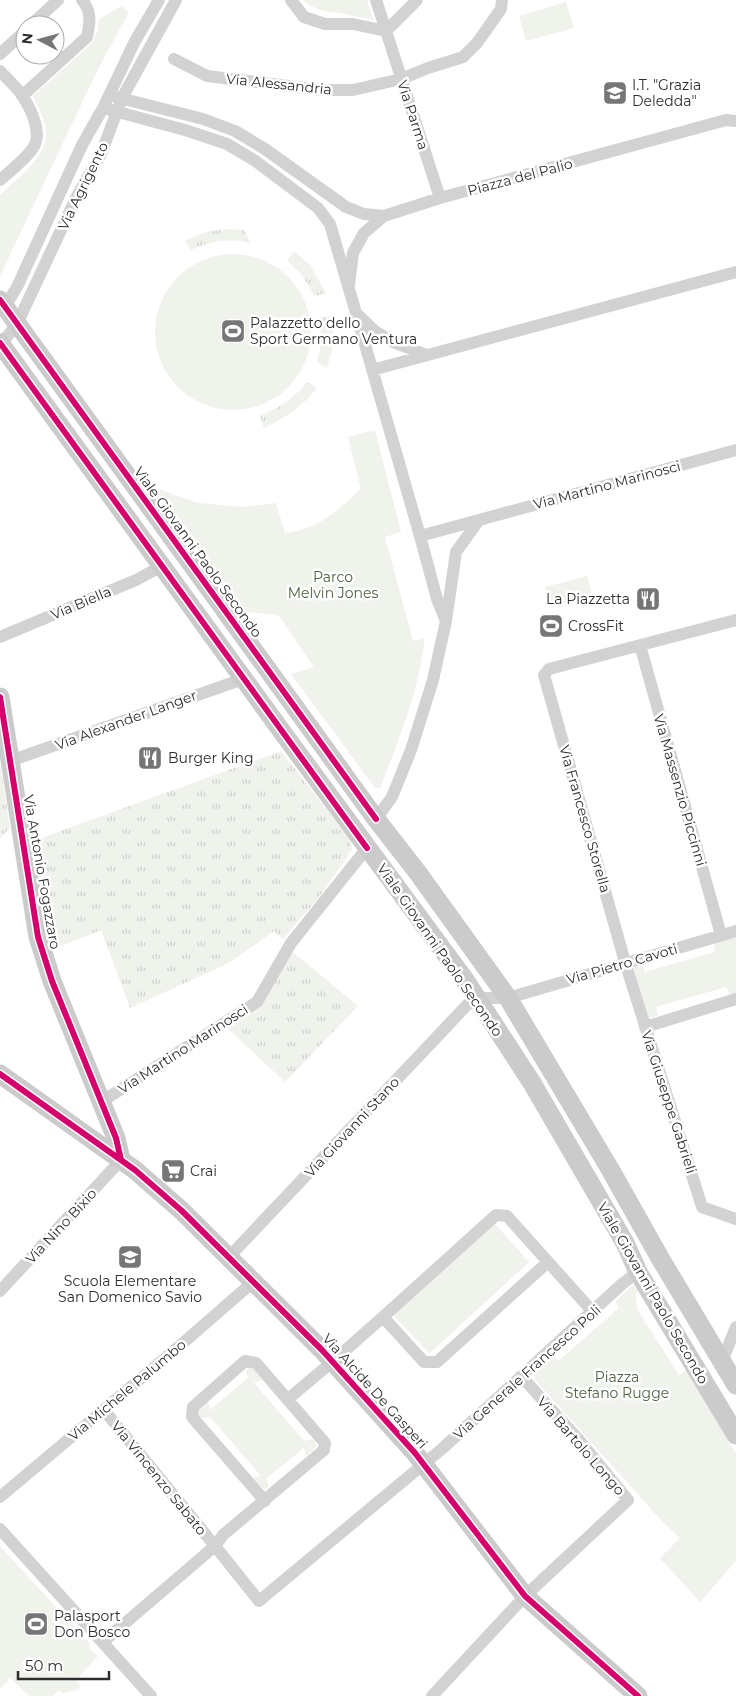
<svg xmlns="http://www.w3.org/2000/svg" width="736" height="1696" viewBox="0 0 736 1696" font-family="Montserrat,sans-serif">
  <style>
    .grass { fill: url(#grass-tufts) }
    .park { fill: #f0f3ec }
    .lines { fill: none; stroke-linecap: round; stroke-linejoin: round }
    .street { stroke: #d2d2d2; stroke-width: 12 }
    .secondary { stroke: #cbcbcb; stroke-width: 19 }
    .cycleway-casing { stroke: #fff; stroke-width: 9 }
    .cycleway { stroke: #d6006c; stroke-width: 6 }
    .labels { text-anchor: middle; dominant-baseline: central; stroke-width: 5; stroke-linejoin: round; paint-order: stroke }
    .street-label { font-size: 14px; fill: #2d2d2d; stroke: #fff }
    .poi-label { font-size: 14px; fill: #2d2d2d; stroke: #fff; text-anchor: start }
    .park-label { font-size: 14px; fill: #506340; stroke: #fff }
  </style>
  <defs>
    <pattern id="grass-tufts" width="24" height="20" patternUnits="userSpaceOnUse" patternTransform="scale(1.25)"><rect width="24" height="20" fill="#f0f3ec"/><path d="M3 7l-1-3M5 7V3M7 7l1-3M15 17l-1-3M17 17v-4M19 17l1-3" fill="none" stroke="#ced1cb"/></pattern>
  </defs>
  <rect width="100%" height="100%" fill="#fff"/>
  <path class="grass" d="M 228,229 L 244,230 L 251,243 C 229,238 210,241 191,250 L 185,241 L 209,231 Z
    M 294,251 L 310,265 L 326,293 L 315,296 L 300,272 L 287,261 Z
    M 332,315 L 333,346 L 327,368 L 317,362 L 321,346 L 320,318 Z
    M 307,382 L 317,388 C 303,406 285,418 264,428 L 260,416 C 279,408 294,399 307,382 Z
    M 281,751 L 350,839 L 352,850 L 320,896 L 283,939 L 274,931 L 229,963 L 130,1008 L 101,930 L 49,951 L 30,842 Z
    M 0,763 L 10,828 L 0,838 Z
    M 293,952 L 358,1006 L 285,1082 L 228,1029 L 259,1008 Z"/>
  <path class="park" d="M 303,0 L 367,0 L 373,20 C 362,18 351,15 340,13 C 326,11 315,11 303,0 Z
    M 566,2 L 574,28 L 526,41 L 519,16 Z
    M 121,6 L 129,12 L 98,69 L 0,276 L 0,195 C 17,179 50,155 46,129 C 44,118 38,107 33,96 L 92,43 L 98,30 L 99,19 Z
    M155 332a78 78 0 1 1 156 0a78 78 0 1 1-156 0Z
    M 375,430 L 401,532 L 385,537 L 413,641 L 425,638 C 419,690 399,740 380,788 L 375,788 L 291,674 L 314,667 L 278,615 L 248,612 L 155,493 L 159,489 L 198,503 L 243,507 L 276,503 L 285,533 C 316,531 339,509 361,489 L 348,437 Z
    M 587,576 L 593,596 L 551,607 L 545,587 Z
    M 736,937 L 736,993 L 730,995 L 726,987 L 656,1007 L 658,1016 L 649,1018 L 634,969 L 635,967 L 643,966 L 645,972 L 715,952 L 714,946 L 715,943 Z
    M 494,1223 L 529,1262 L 431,1352 L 429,1353 L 395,1317 L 395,1314 Z
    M 633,1285 L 639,1290 L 636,1294 L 637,1309 L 679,1375 L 687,1370 L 736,1454 L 736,1561 L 700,1602 L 660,1558 L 680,1538 L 661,1520 L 536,1381 L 534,1376 L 536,1369 L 553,1356 L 558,1361 L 619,1308 L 615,1302 Z
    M 249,1368 L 253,1369 L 262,1380 L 254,1383 L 304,1441 L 313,1439 L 316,1444 L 316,1447 L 306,1456 L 304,1448 L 267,1478 L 268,1487 L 265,1490 L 253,1478 L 261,1476 L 210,1417 L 201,1418 L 198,1414 L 198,1411 L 208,1402 L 210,1410 L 248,1378 L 246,1370 Z
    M 0,1546 L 90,1644 L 89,1648 L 98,1656 L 76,1680 L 81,1686 L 77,1690 L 63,1693 L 59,1690 L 53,1696 L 29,1696 L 10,1678 L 0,1689 Z"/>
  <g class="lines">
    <path class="street" d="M 291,0 L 304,17 L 325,24 L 353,24 L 386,31 L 417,0
      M 376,0 L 440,198
      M 31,25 L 58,0
      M 0,54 L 25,31
      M 174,59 L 207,76 L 322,90 L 353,90 L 401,79 L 428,68 L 463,57 L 477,43 L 501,9 L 502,0
      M 0,71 C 7,79 17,87 23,97 C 31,109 43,134 33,148 C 26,159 10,171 0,180
      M 22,96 L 87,37 C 90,23 92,12 82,0
      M 116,97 L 203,119 L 235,131 L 265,149 L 346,207 L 364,214 L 384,216
      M 103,108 L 185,130 L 227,144 L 254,160 L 318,208 L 330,224 L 356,313 L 376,332 L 395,343 L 427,355
      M 349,285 L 353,253 L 364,233 L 384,216 L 440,198 L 726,120 L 736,121
      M 1,311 L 5,307 L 18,285 L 82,145 L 103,108 L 135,41 L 159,0
      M 356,313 L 420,536
      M 1,344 L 17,324 L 76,198 L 101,154 L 122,98 L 176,0
      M 372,370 L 736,272
      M 736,620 L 549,669 L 544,675 L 625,962 L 702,1207 L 736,1219
      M 446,621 L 437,599 L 420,536 L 479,520
      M 0,637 L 136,580 L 162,566
      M 640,645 L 721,935
      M 10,761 L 243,679
      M 376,819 L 392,797 L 411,750 L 433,680 L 446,621 L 456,552 L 479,520 L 736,450
      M 645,1027 L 736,999
      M 101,1102 L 257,1002 L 291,943 L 367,848
      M 229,1257 L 467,1005 L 476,998 L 508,998 L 736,931
      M 548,1262 L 437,1362 L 424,1362 L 383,1317 L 496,1215 L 507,1216 L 593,1312
      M 0,1291 L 121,1160
      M 722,1361 L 736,1327
      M 288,1399 L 332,1362 L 383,1317
      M 104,1410 L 215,1546 L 223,1535 L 324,1450 L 325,1443 L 256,1363 L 245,1361 L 193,1407 L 192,1417 L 265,1501
      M 0,1497 L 183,1343 L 253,1282
      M 0,1529 L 151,1696
      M 103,1642 L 215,1546 L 259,1601 L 443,1448 L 622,1284 L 638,1272
      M 432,1696 L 525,1596 L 628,1500 L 579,1440 L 521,1376"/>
    <path class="secondary" d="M 0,300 L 376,819 L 418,873 L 508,998 L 610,1169 L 660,1258 L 736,1385
      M 0,343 L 280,729 L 465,980 L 532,1083 L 625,1243 L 638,1272 L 736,1435
      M 0,697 L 38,937 L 52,981 L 116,1138 L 121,1160
      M 0,1074 L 135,1170 L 182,1211 L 322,1350 L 415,1453 L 525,1596 L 638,1696"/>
    <defs>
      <path id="cycleway" d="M 0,300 L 376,819
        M 0,343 L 367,848
        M 0,697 L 38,937 L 52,981 L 116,1138 L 121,1160
        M 0,1074 L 135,1170 L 182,1211 L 322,1350 L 415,1453 L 525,1596 L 638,1696"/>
    </defs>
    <use href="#cycleway" class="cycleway-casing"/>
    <use href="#cycleway" class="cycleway"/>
  </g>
  <defs>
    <symbol id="school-square" viewBox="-11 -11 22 22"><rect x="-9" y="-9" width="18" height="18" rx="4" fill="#767676" stroke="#fff"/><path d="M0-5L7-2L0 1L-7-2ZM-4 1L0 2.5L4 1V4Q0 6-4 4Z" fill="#fff"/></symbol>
    <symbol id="stadium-square" viewBox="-11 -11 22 22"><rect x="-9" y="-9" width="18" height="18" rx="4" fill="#767676" stroke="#fff"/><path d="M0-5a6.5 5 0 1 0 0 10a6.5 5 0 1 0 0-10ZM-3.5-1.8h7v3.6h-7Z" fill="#fff"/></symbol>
    <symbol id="restaurant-square" viewBox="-11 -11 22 22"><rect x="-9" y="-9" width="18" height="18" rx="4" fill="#767676" stroke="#fff"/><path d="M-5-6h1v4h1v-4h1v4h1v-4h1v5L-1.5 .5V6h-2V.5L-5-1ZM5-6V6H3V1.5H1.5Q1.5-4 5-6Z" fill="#fff"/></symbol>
    <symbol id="supermarket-square" viewBox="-11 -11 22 22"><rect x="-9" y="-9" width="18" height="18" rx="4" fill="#767676" stroke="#fff"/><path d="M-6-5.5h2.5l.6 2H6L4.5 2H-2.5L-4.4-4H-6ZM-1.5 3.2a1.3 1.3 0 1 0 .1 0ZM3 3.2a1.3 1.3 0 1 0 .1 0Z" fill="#fff"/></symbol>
  </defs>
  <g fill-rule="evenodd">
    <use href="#school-square" x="601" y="79" width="28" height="28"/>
    <use href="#stadium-square" x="219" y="317" width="28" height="28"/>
    <use href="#restaurant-square" x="634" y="585" width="28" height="28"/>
    <use href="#stadium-square" x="537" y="612" width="28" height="28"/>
    <use href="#restaurant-square" x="136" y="744" width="28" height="28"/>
    <use href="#supermarket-square" x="159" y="1157" width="28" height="28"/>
    <use href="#school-square" x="116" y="1243" width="28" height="28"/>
    <use href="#stadium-square" x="22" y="1610" width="28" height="28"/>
  </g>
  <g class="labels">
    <g class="street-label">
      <text transform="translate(279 84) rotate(6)">Via Alessandria</text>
      <text transform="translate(413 115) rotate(72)">Via Parma</text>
      <text transform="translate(520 177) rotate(-15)">Piazza del Palio</text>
      <text transform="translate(83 186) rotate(-64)">Via Agrigento</text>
      <text transform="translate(607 485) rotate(-15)">Via Martino Marinosci</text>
      <text transform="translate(198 552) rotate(54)">Viale Giovanni Paolo Secondo</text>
      <text transform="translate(81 603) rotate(-23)">Via Biella</text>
      <text transform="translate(126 720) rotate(-20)">Via Alexander Langer</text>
      <text transform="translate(680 790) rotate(74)">Via Massenzio Piccinni</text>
      <text transform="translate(585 819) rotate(74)">Via Francesco Storella</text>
      <text transform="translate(42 872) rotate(80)">Via Antonio Fogazzaro</text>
      <text transform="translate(440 950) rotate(55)">Viale Giovanni Paolo Secondo</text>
      <text transform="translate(622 964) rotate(-16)">Via Pietro Cavoti</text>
      <text transform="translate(183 1049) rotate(-33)">Via Martino Marinosci</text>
      <text transform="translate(669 1102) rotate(72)">Via Giuseppe Gabrieli</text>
      <text transform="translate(352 1127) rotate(-47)">Via Giovanni Stano</text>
      <text transform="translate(61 1226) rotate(-47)">Via Nino Bixio</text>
      <text transform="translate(653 1293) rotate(60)">Viale Giovanni Paolo Secondo</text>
      <text transform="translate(527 1372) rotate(-42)">Via Generale Francesco Poli</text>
      <text transform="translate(127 1390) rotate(-40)">Via Michele Palumbo</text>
      <text transform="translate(375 1391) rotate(48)">Via Alcide De Gasperi</text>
      <text transform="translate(581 1446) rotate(49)">Via Bartolo Longo</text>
      <text transform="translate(159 1478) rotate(51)">Via Vincenzo Sabato</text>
    </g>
    <g class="poi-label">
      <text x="632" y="85">I.T. "Grazia<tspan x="632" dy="16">Deledda"</tspan></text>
      <text x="250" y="323">Palazzetto dello<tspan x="250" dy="16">Sport Germano Ventura</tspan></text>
      <text x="630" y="599" text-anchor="end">La Piazzetta</text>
      <text x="568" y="626">CrossFit</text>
      <text x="168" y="758">Burger King</text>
      <text x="190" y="1171">Crai</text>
      <text x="130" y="1281" text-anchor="middle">Scuola Elementare<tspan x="130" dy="16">San Domenico Savio</tspan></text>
      <text x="54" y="1616">Palasport<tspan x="54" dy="16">Don Bosco</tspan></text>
    </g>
    <g class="park-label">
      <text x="333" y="577">Parco<tspan x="333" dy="16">Melvin Jones</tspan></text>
      <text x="617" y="1377">Piazza<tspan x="617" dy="16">Stefano Rugge</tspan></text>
    </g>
  </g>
  <g transform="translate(40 40) rotate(276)"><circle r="24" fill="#ffffff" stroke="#ababab"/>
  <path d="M0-4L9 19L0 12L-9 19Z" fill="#767676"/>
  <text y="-8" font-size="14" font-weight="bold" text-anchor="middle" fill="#2d2d2d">N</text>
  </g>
  <path d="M18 1671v8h91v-8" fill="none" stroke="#2d2d2d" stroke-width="2.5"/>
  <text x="25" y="1671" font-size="15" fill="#2d2d2d" stroke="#ffffff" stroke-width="4" paint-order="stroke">50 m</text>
</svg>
